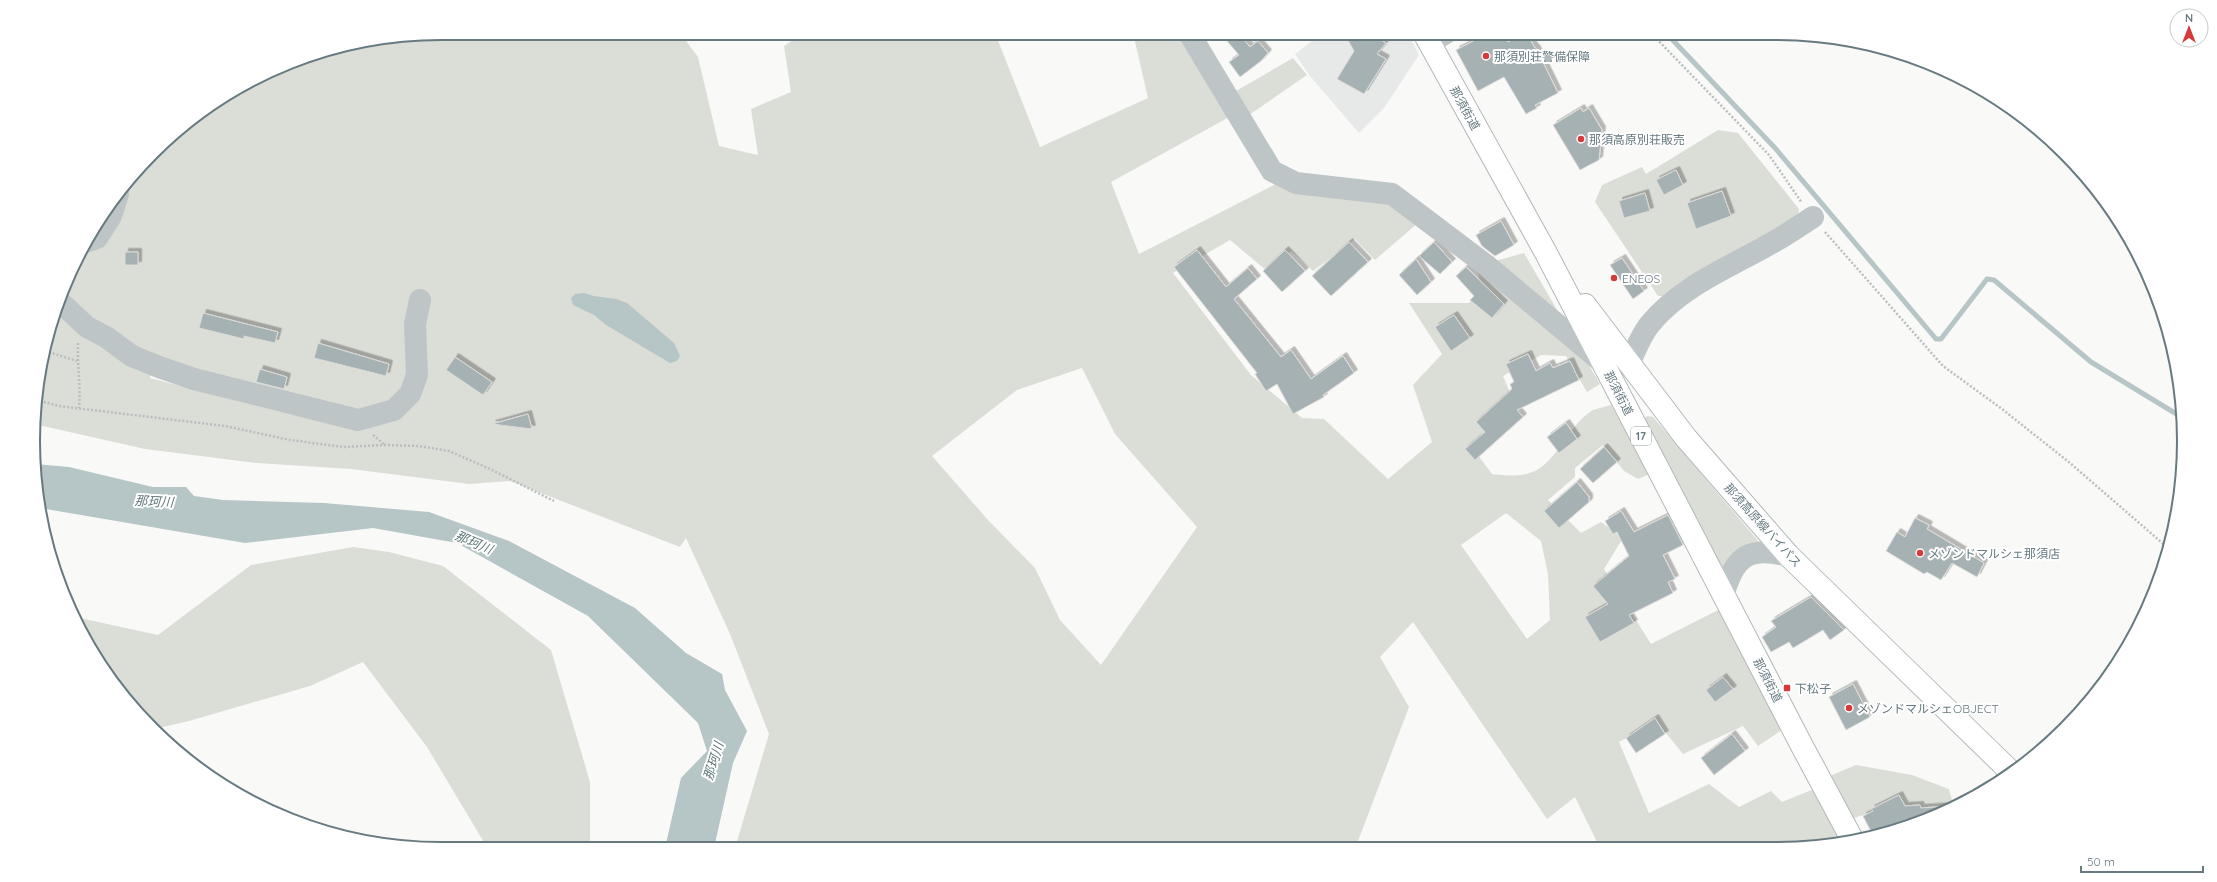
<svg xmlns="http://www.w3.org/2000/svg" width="2217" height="882" viewBox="0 0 2217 882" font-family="Quicksand,'Noto Sans JP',sans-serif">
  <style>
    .built { fill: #e7e9e8 }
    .green { fill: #dbded7; fill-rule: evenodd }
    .water { fill: #b6c5c6 }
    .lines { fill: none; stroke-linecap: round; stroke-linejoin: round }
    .stream { stroke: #b6c5c6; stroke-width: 5 }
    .building { fill: #a6b1b4; stroke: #dbdbd9; filter: url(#shadow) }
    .major-casing { stroke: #b2b9bb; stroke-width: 24 }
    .path { stroke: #b9bebf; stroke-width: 2.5; stroke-dasharray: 2 2; stroke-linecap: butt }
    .minor { stroke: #bec5c6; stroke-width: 22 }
    .major { stroke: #fff; stroke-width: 22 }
    .poi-dot { fill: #d63b3b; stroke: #fff; stroke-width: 1.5 }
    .labels { text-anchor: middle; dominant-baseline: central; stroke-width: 4; stroke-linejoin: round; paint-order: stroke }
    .shield { fill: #fff; stroke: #94a2a6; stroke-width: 1 }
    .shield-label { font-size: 11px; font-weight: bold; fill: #667a80 }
    .poi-label { font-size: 12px; fill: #667a80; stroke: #fff; text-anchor: start }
    .street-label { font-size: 12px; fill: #667a80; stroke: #fff }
    .water-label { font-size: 13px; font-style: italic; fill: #617879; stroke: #fff }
    .rim { fill: none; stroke: #667a80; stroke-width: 2 }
  </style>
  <defs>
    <filter id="shadow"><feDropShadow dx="3.5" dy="-3.5" stdDeviation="0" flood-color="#0004"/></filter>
  </defs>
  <rect width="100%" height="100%" fill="#f9f9f7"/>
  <path class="built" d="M 1322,33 L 1408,33 L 1419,55 L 1384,108 L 1359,133 L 1310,76 L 1295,54 Z"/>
  <path class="green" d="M 441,33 L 680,33 L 698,57 L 719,146 L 758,155 L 751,109 L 791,92 L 784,46 L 803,33 L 995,33 L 1040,147 L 1148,98 L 1133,33 L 1185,33 L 1224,98 L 1293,58 L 1307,75 L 1249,115 L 1233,115 L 1111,182 L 1139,254 L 1278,183 L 1389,200 L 1419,222 L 1375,260 L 1355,239 L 1313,271 L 1291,251 L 1266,270 L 1230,240 L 1173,273 L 1251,375 L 1302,418 L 1324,419 L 1388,479 L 1432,442 L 1413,385 L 1442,354 L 1409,303 L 1469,303 L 1481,289 L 1477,266 L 1524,253 L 1600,384 L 1587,392 L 1566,356 L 1541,355 L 1503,376 L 1511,395 L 1472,447 L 1492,474 C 1537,480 1545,468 1569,434 C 1576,425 1583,416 1593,410 C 1598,408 1605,407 1611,405 L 1650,474 L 1638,479 L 1624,471 L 1603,445 L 1575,468 L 1575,477 L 1548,500 L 1581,533 L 1601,522 L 1623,538 L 1604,569 L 1651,644 L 1720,609 L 1782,730 L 1758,746 L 1743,726 L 1683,754 L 1657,722 L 1619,742 L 1649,813 L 1709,784 L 1739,807 L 1771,791 L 1782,802 L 1814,789 L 1832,775 L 1856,765 L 1912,775 L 1949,789 L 1954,808 C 1940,813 1925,807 1911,808 C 1892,809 1868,812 1852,819 L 1845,842 L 1829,845 L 1599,846 L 1575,797 L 1547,819 L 1413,622 L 1380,657 L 1409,707 L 1358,841 L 1370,847 L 735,848 L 769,734 L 730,634 L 686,538 L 680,547 L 510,481 L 469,484 L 351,469 L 257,463 L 145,449 L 34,424 L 37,388 L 55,310 L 88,237 L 134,172 L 172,134 L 237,88 L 310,55 L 362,41 ZM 1082,368 L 1115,434 L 1197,527 L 1101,665 L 1060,620 L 1035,568 L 988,520 L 932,456 L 1017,390 ZM 151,372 L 293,415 L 150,378 ZM 1506,513 L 1541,541 L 1548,574 L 1550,620 L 1527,639 L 1461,545 Z
    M 1718,130 L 1738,133 L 1799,209 L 1798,221 L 1670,296 L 1658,296 L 1595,202 L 1602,185 L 1642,167 L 1646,174 Z
    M 1647,416 L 1653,417 L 1760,543 L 1723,569 L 1644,419 Z
    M 353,547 L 389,552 L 443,566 L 551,650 L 590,782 L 590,849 L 488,849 L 427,747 L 363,662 L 310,686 L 189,721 L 154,729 C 121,698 94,659 75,617 L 158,635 L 251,565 Z"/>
  <path class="water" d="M 584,293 L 594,296 L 616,299 L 627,303 L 674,343 L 680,356 L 677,361 L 670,363 L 606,325 L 594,315 L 573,305 L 571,298 L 575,294 Z
    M 35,464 L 69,467 L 153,487 L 186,487 L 194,496 L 223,500 L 324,503 L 429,512 L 509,541 L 635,608 L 686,653 L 722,674 L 725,690 L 747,731 L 733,763 L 714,848 L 665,848 L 681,778 L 707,751 L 698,723 L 588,616 L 457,543 L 373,528 L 245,543 L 40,508 Z"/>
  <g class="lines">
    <path class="stream" d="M 1666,33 L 1775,148 L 1936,339 L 1941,339 L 1987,279 L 1994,280 L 2091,362 L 2183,418"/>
  </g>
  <path class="building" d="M 1238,33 L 1250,47 L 1258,41 L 1268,53 L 1261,61 L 1240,77 L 1229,62 L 1239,55 L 1227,41 Z
    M 1344,33 L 1372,33 L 1374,36 L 1386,43 L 1377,54 L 1386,59 L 1364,94 L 1337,79 L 1354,51 Z
    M 1489,33 L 1503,33 L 1508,42 L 1526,33 L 1535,48 L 1536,48 L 1558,93 L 1535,105 L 1537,108 L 1526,114 L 1504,77 L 1478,91 L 1456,50 Z
    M 1581,108 L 1583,112 L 1589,108 L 1602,130 L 1599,160 L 1580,170 L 1553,125 Z
    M 1676,170 L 1683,185 L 1664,195 L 1656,180 Z
    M 1722,191 L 1731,216 L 1696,229 L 1687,203 Z
    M 1645,193 L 1650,211 L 1624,218 L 1619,201 Z
    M 1501,221 L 1514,245 L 1495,256 L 1482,246 L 1476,235 Z
    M 1349,242 L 1368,262 L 1331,296 L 1312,276 Z
    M 1434,242 L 1452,262 L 1440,274 L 1419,256 Z
    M 1197,250 L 1226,287 L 1248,268 L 1257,279 L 1234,299 L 1281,357 L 1291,350 L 1311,379 L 1343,356 L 1354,373 L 1323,395 L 1324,397 L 1293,414 L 1277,384 L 1266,391 L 1255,374 L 1257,373 L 1174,267 Z
    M 1285,250 L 1305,271 L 1282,292 L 1263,271 Z
    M 125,252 L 138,252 L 138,265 L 125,265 Z
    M 1622,258 L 1644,291 L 1633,299 L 1610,265 Z
    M 1416,259 L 1431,282 L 1417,295 L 1399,275 Z
    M 1466,267 L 1504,304 L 1492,318 L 1470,300 L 1474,296 L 1456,276 Z
    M 203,313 L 278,332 L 275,343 L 244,336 L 244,339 L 199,328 Z
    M 1454,315 L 1470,338 L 1451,351 L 1435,327 Z
    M 318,343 L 389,364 L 386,376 L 314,358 Z
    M 1528,354 L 1536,371 L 1550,363 L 1553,368 L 1570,361 L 1579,380 L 1517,410 L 1523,417 L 1475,460 L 1465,449 L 1485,432 L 1476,422 L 1512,389 L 1510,384 L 1514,382 L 1506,364 Z
    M 455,357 L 492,382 L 483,395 L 446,370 Z
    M 260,369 L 287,377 L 284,389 L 256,382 Z
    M 528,414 L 532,429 L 492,424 Z
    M 1566,423 L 1577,439 L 1559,453 L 1547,437 Z
    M 1604,447 L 1617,462 L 1593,483 L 1580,469 Z
    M 1577,482 L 1589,497 L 1589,502 L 1559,528 L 1544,511 Z
    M 1621,511 L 1634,532 L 1668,515 L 1683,545 L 1663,555 L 1675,579 L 1668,582 L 1673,593 L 1629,615 L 1634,623 L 1600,642 L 1585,617 L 1608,604 L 1593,586 L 1629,556 L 1617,532 L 1613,534 L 1605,521 Z
    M 1915,518 L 1929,525 L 1927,529 L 1984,563 L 1977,577 L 1952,563 L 1941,580 L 1927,572 L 1924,574 L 1886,551 L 1897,532 L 1905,537 Z
    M 1811,597 L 1844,630 L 1830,640 L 1823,630 L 1793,648 L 1789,642 L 1771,652 L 1762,637 L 1776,627 L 1771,621 Z
    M 1723,677 L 1733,689 L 1715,702 L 1706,690 Z
    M 1853,684 L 1870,717 L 1846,730 L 1829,697 Z
    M 1655,718 L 1665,734 L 1636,753 L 1626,738 Z
    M 1732,734 L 1745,751 L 1714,775 L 1701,758 Z
    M 1899,795 L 1905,806 L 1920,805 L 1921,808 L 1949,806 L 1949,810 L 1874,837 L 1863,816 L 1873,811 L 1871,809 Z"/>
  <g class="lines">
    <defs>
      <path id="major" d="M 1424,33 L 1546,253 L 1802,746 L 1853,841
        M 1585,305 L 1686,438 L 1789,556 L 2010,771"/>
    </defs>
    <use href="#major" class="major-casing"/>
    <path class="path" d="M 1651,33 L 1769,155 L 1802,203
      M 1825,232 L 1943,366 L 2002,409 L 2070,463 L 2168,548
      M 78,343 C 77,366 81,385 79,408
      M 45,351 L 77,361
      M 36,400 L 59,406 L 225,426 L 290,440 L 344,447 L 385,445 L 419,446 L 449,451 L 490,469 L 554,501
      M 373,435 L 385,445
      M 2032,757 L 2121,656"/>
    <path class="minor" d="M 1189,33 L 1272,171 L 1296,183 L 1392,194 L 1486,265 L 1602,362
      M 1429,43 L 1446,33
      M 86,242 L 97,238 L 111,216 L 118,194
      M 59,301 L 87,327 L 106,337 L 132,356 L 159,367 L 194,379 L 358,420 L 394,410 L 410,394 L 417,375 L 415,324 L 420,300
      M 1629,364 C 1635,351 1641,335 1650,324 C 1683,284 1733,266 1777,240 C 1789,233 1801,225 1813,217
      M 1724,593 C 1735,555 1750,546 1789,556"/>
    <use href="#major" class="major"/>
  </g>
  <g class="poi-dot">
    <circle cx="1486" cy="56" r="4"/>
    <circle cx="1581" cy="139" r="4"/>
    <circle cx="1614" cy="278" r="4"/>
    <circle cx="1920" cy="553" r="4"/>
    <rect x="1783" y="684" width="8" height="8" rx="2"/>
    <circle cx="1849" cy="708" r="4"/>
  </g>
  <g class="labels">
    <rect class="shield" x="1631" y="427" width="20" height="18" rx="3"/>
    <g class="shield-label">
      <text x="1641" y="436">17</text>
    </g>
    <g class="poi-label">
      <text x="1494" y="56">那須別荘警備保障</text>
      <text x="1589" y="139">那須高原別荘販売</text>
      <text x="1622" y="278">ENEOS</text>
      <text x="1928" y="553">メゾンドマルシェ那須店</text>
      <text x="1795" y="688">下松子</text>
      <text x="1857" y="708">メゾンドマルシェOBJECT</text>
    </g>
    <g class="street-label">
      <text transform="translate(1465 108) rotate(61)">那須街道</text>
      <text transform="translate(1619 393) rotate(63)">那須街道</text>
      <text transform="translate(1763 525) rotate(48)">那須高原線バイパス</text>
      <text transform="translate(1768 680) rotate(63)">那須街道</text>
    </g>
    <g class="water-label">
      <text transform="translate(154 501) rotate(3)">那珂川</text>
      <text transform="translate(474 542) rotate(23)">那珂川</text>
      <text transform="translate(713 761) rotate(-73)">那珂川</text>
    </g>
  </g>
  <path d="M0 0H2217V882H0ZM441 40H1776A401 401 0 0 1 2177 441V441A401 401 0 0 1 1776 842H441A401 401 0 0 1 40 441V441A401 401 0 0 1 441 40Z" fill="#fff" fill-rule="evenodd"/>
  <path class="rim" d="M441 40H1776A401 401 0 0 1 2177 441V441A401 401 0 0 1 1776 842H441A401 401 0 0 1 40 441V441A401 401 0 0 1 441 40Z"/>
  <g transform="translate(2189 28)"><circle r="19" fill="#ffffff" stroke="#c2cacc"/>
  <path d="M0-3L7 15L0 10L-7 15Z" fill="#d63b3b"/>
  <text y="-6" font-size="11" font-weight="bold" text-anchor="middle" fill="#667a80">N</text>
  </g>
  <path d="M2081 866v6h122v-6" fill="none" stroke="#667a80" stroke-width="2"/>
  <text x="2087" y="866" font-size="12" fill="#667a80" stroke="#ffffff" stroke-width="3" paint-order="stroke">50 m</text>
</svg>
